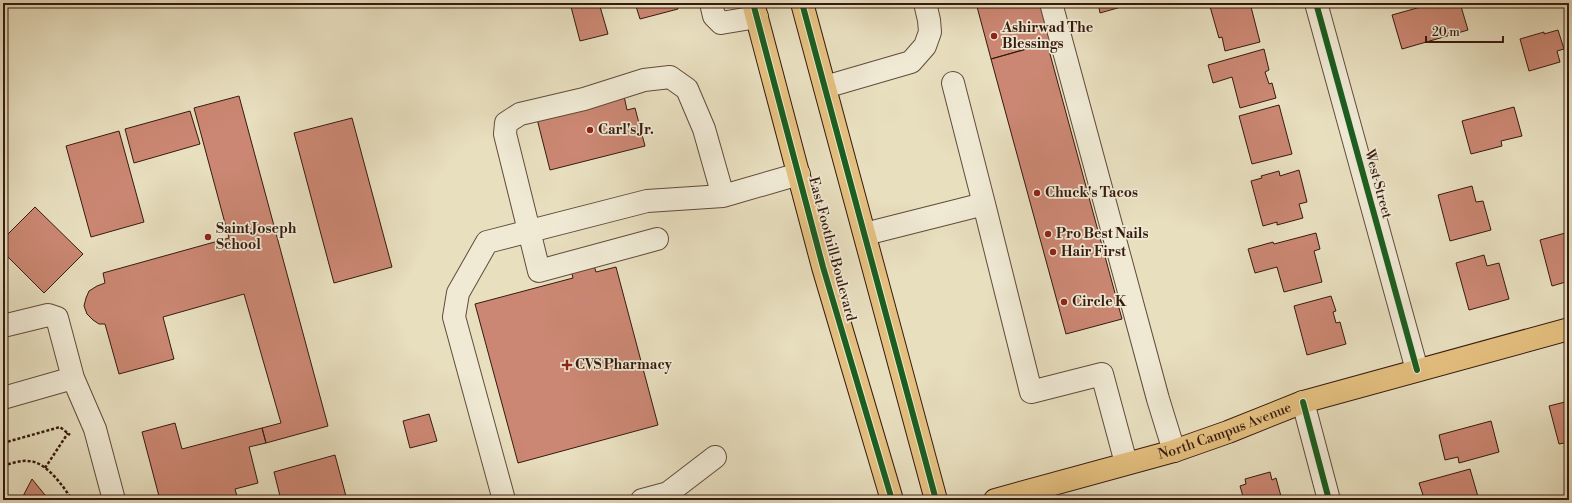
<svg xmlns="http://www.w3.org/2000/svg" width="1572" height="503" viewBox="0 0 1572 503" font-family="'Libre Bodoni',serif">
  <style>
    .building { fill: #cb8773; stroke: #361a0f }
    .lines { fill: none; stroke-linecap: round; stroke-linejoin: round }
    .minor-casing { stroke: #624b3b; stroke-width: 24 }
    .major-casing { stroke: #361a0f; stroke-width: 24 }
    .path { stroke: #361a0f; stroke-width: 2.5; stroke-dasharray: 3 2; stroke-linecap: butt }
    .minor { stroke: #f0ead5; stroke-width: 22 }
    .major { stroke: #e4c080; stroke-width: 22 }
    .cycleway-casing { stroke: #f0ead5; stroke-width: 8 }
    .cycleway { stroke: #1b5e20; stroke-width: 6 }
    .poi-dot { fill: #8f2418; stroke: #f0ead5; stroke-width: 1.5 }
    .labels { text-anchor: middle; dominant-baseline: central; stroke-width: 3.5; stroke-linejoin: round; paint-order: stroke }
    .poi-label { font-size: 14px; font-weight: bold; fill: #361a0f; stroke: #f0ead5; text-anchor: start }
    .street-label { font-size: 14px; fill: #361a0f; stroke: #f0ead5 }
  </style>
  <rect width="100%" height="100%" fill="#e8dfbf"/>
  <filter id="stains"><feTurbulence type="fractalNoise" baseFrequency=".005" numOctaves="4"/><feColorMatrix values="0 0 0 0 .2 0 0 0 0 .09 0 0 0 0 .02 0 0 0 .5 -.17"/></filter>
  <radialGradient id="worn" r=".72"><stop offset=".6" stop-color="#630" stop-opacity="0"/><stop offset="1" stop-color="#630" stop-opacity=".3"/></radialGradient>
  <path class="building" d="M 570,3 L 599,3 L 608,34 L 580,41 Z
    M 599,3 L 614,3 L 600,7 Z
    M 635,3 L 677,3 L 678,9 L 640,19 Z
    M 976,3 L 1042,3 L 1052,42 L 991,59 Z
    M 1098,3 L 1135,3 L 1100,13 Z
    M 1209,3 L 1250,3 L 1260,42 L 1225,51 L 1222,37 L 1219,38 Z
    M 1435,3 L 1460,3 L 1468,30 L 1402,49 L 1392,15 Z
    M 1558,30 L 1564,49 L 1557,51 L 1560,62 L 1529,71 L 1520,39 L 1544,32 L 1544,34 Z
    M 1047,43 L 1122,319 L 1066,334 L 991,59 Z
    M 1264,49 L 1269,70 L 1265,72 L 1269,84 L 1272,83 L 1276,98 L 1240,108 L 1232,77 L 1213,83 L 1208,65 Z
    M 239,96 L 328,426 L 266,443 L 262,428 L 281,423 L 244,294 L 163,317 L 174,359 L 119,374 L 105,324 L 99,324 L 93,320 L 87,314 L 84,306 L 86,298 L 89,291 L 97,286 L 105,283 L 103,273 L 229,238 L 194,108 Z
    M 624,96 L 627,110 L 635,108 L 645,146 L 550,170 L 536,115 Z
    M 1279,105 L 1292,154 L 1252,164 L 1239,116 Z
    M 1514,107 L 1522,136 L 1501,141 L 1502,146 L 1471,154 L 1462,121 Z
    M 190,111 L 200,144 L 134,163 L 125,129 Z
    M 352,118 L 392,267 L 334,283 L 294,133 Z
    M 119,131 L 144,222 L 91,237 L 66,146 Z
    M 1299,170 L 1307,202 L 1299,204 L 1303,218 L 1277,225 L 1277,222 L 1263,226 L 1251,181 L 1262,178 L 1261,176 L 1279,171 L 1280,176 Z
    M 1472,186 L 1476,202 L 1483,201 L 1491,230 L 1450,241 L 1438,195 Z
    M 35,207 L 83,254 L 44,293 L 3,252 L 3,239 Z
    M 1569,232 L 1569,247 L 1567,247 L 1569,253 L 1569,281 L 1552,286 L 1540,240 Z
    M 1316,233 L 1320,249 L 1314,251 L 1322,282 L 1284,292 L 1277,267 L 1255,273 L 1248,249 L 1273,242 L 1274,244 Z
    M 589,249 L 596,272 L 616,267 L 658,425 L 518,463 L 475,304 L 573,278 L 567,255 Z
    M 1484,255 L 1487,266 L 1499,263 L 1509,299 L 1469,310 L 1456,263 Z
    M 1331,296 L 1336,311 L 1333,312 L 1336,323 L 1340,322 L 1346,344 L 1307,355 L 1294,306 Z
    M 1569,401 L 1569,442 L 1559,444 L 1549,406 Z
    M 429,414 L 437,441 L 410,448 L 403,421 Z
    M 1491,421 L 1499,452 L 1459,463 L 1458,457 L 1445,460 L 1439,435 Z
    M 175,423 L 182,449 L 262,428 L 266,443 L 249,447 L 258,483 L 235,489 L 238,500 L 160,500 L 142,432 Z
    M 335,455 L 347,500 L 281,500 L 274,472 Z
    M 1470,469 L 1479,500 L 1406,500 L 1423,495 L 1419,483 Z
    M 1270,472 L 1272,480 L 1276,478 L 1282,500 L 1244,500 L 1240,486 L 1246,484 L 1245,479 Z
    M 32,479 L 49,500 L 21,500 Z
    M 470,496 L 471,500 L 455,500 Z"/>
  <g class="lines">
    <defs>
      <path id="minor" d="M 711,3 L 714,16 L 721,23 L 757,17
        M 1051,3 L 1158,399 L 1174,451
        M 1316,3 L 1417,370
        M 953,83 L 984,204
        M 825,87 L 911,62 L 925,46 L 930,32 L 929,20 L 925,3
        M 865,234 L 984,204 L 1031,392 L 1102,374 L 1126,463
        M 657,239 L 539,271 L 505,134 L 506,123 L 520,114 L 584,99 L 644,80 L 670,77 L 687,89 L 704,129 L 723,196
        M 3,326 L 48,315 L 57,318 L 73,378 L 3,398
        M 73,378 L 95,429 L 114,500
        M 1303,402 L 1329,500
        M 504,500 L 454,317 L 458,293 L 487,242 L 647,201 L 723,196 L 799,174
        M 642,500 L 668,493 L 715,457"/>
      <g id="major">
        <path d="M 753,3 L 823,267 L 892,500"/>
        <path d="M 802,3 L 936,500"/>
        <path id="s1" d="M 995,500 L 1174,451 L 1228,432 L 1303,402 L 1569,329"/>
      </g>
    </defs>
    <use href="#minor" class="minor-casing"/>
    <use href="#major" class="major-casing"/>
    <path class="path" d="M 3,443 L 60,427 L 70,435
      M 3,465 C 11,464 20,460 28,461 C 46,461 64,487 72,500
      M 45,468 L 68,433"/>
    <use href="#minor" class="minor"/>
    <use href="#major" class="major"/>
    <defs>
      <path id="cycleway" d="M 753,3 L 823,267 L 892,500
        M 802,3 L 936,500
        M 1316,3 L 1417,370
        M 1303,402 L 1329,500"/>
    </defs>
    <use href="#cycleway" class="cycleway-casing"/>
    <use href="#cycleway" class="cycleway"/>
  </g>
  <g class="poi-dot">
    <circle cx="994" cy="36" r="4"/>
    <circle cx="590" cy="130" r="4"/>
    <circle cx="1037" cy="193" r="4"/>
    <circle cx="1048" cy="234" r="4"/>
    <circle cx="208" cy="237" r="4"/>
    <circle cx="1053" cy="252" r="4"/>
    <circle cx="1064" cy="302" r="4"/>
    <path d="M565 359h4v4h4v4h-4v4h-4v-4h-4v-4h4z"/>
  </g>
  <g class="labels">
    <g class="poi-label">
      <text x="1002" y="28">Ashirwad The<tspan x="1002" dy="16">Blessings</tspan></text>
      <text x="598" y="130">Carl's Jr.</text>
      <text x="1045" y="193">Chuck's Tacos</text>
      <text x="216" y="229">Saint Joseph<tspan x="216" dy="16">School</tspan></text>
      <text x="1056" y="234">Pro Best Nails</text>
      <text x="1061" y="252">Hair First</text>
      <text x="1072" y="302">Circle K</text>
      <text x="575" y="365">CVS Pharmacy</text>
    </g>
    <g class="street-label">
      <text transform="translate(1378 184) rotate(75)">West Street</text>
      <text transform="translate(832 249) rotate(75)">East Foothill Boulevard</text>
      <text stroke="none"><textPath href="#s1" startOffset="240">North Campus Avenue</textPath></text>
    </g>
  </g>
  <rect width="1572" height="503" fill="none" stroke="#e8dfbf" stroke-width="16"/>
  <rect x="4" y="4" width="1564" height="495" fill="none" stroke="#361a0f" stroke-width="2"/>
  <rect x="8" y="8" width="1556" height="487" fill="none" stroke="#361a0f"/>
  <path d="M1426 36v6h77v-6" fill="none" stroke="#361a0f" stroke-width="2"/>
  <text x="1432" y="36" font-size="12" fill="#361a0f" stroke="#f0ead5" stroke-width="3" paint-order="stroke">20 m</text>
  <rect width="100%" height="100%" filter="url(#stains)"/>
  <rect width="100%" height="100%" fill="url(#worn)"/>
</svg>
